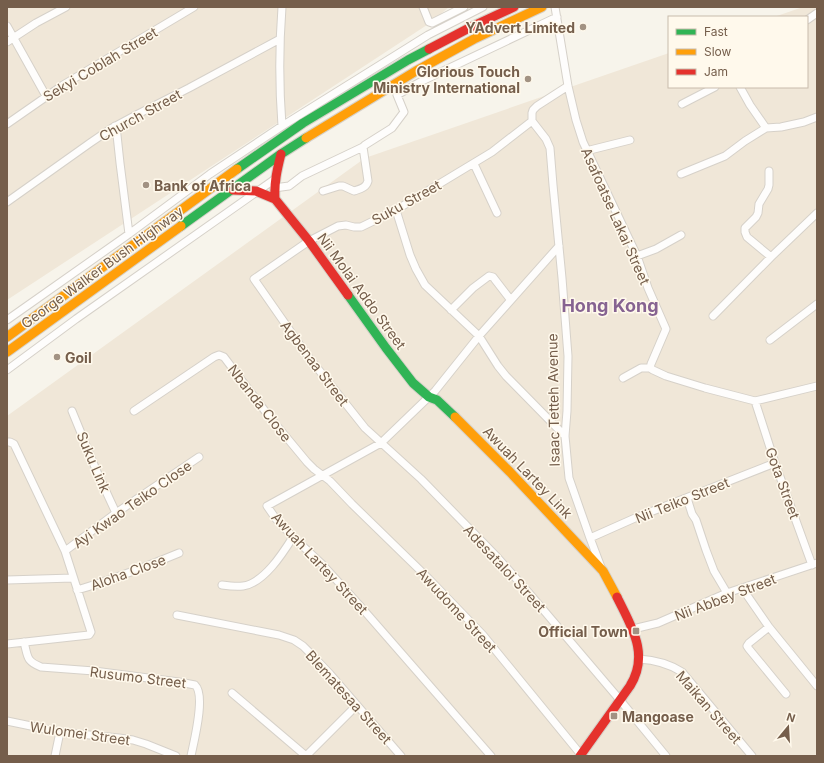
<svg xmlns="http://www.w3.org/2000/svg" width="824" height="763" viewBox="0 0 824 763" font-family="Inter,sans-serif">
  <style>
    .residential { fill: #f0e7d8 }
    .lines { fill: none; stroke-linecap: round; stroke-linejoin: round }
    .street-casing { stroke: #d6d1c9; stroke-width: 9 }
    .fast-casing { stroke: #d6d1c9; stroke-width: 11 }
    .slow-casing { stroke: #d6d1c9; stroke-width: 11 }
    .jam-casing { stroke: #d6d1c9; stroke-width: 11 }
    .street { stroke: #fefdfc; stroke-width: 7 }
    .fast { stroke: #30b455; stroke-width: 9 }
    .slow { stroke: #ff9f0a; stroke-width: 9 }
    .jam { stroke: #e5322d; stroke-width: 9 }
    .poi-dot { fill: #a29283; stroke: #fff9ec; stroke-width: 1.5 }
    .labels { text-anchor: middle; dominant-baseline: central; stroke-width: 3; stroke-linejoin: round; paint-order: stroke }
    .poi-label { font-size: 14px; font-weight: bold; fill: #755e4b; stroke: #fff9ec; text-anchor: end }
    .street-label { font-size: 14px; fill: #755e4b; stroke: #fff9ec }
    .district-label { font-size: 18px; font-weight: bold; fill: #866391; stroke: #fff9ec }
  </style>
  <rect width="100%" height="100%" fill="#f7f4eb"/>
  <path class="residential" d="M 7,7 L 449,7 L 430,23 L 7,300 Z
    M 803,7 L 817,7 L 817,756 L 7,756 L 7,416 L 365,158 L 669,53 L 669,87 L 807,87 L 807,17 L 774,17 Z"/>
  <g class="lines">
    <defs>
      <path id="street" d="M 423,7 L 429,22 L 432,23 L 464,7
        M 555,7 L 568,86 L 576,120 L 583,142 L 637,256 L 648,288 L 666,329 L 651,364 L 650,368
        M 807,20 L 817,13
        M 7,26 L 46,96
        M 7,42 L 36,23 L 66,7
        M 568,86 L 537,106 L 533,110 L 532,113 L 532,121 L 546,139 L 550,148 L 553,185 L 562,278 L 568,356 L 567,411 L 565,436 L 569,478 L 590,538 L 601,567
        M 740,87 L 750,105 L 766,128
        M 682,104 L 715,87
        M 532,121 L 492,152 L 396,210 L 361,227 L 354,227 L 346,225 L 338,226 L 309,241 L 254,279 L 307,355 L 365,428 L 421,479 L 497,557 L 529,593 L 620,700 L 666,756
        M 7,124 L 63,85 L 194,7
        M 115,126 L 117,135 L 120,163 L 129,234
        M 282,126 C 279,86 279,47 282,7
        M 586,151 L 630,140
        M 474,164 L 497,213
        M 769,171 L 769,185 L 768,189 L 759,204 L 758,213 L 756,217 L 745,228 L 745,232 L 747,237 L 771,257
        M 681,174 L 725,156 L 745,141 L 766,128 L 781,127 L 804,122 L 817,117
        M 274,188 L 289,186 L 302,176 L 363,147 L 365,145 L 392,128 L 404,112 L 397,95 L 422,81 L 557,17
        M 323,191 L 339,186 L 343,186 L 354,191 C 360,189 366,188 368,181 L 363,147
        M 7,202 L 90,143 L 112,128 L 138,114 L 189,88 L 280,39
        M 396,210 L 410,255 L 416,269 L 425,285 L 479,336 L 498,366 L 506,376 L 565,436
        M 637,256 L 656,249 L 681,235
        M 451,310 L 473,288 L 489,276 L 493,277 L 510,299
        M 713,316 L 771,257 L 817,213
        M 7,320 L 129,234 L 210,174 L 282,126 L 428,35 L 483,7
        M 770,340 L 817,304
        M 650,368 L 653,370 L 666,376 L 705,388 L 755,401 L 817,386
        M 7,370 L 76,319 L 275,179
        M 623,378 L 641,368 L 650,368
        M 755,401 L 775,463 L 812,565
        M 72,411 L 97,472 L 116,513
        M 134,411 L 214,357 L 219,355 L 224,357 L 268,415 L 307,462 L 314,469 L 330,481 L 352,504 L 429,579 L 483,635 L 582,756
        M 7,442 L 10,442 L 14,444 L 65,551 L 91,632 L 89,635 L 7,644
        M 687,498 L 692,514 L 696,520 L 706,550 L 714,571 L 727,593
        M 590,538 L 635,518 L 775,463
        M 65,551 L 116,513 L 199,457
        M 7,580 L 73,578
        M 222,585 C 229,586 236,587 243,586 C 264,583 283,553 293,537
        M 742,588 L 769,627 L 817,686
        M 77,590 C 112,580 145,567 179,553
        M 177,615 L 279,635 L 294,640 L 303,646 L 311,654 L 330,674 L 401,756
        M 769,627 L 749,643 L 747,646 L 749,649 L 786,694
        M 633,629 L 658,623 L 727,593 L 817,563
        M 24,642 C 28,657 26,661 41,667 L 94,671 L 179,682 L 195,685 C 206,695 194,741 191,756
        M 639,659 C 655,660 668,663 682,672 L 752,756
        M 232,693 L 306,756 L 357,705
        M 7,721 L 60,732 L 119,738 L 133,740 L 146,744 L 176,756
        M 55,756 L 60,732
        M 491,756 L 361,607 L 322,564 L 293,537 L 276,519 L 267,506 L 381,443 L 435,391 L 479,336 L 559,246"/>
      <path id="fast" d="M 237,169 L 303,123 L 408,60 L 429,49
        M 181,226 L 281,154 L 306,138
        M 348,295 L 386,348 L 413,383 L 429,397 L 437,400 L 455,417"/>
      <path id="slow" d="M 306,138 L 416,71 L 474,39 L 542,7
        M 7,337 L 237,169
        M 7,352 L 181,226
        M 455,417 L 510,472 L 603,571 L 617,597"/>
      <path id="jam" d="M 429,49 L 471,27 L 514,7
        M 233,190 L 256,191 L 275,199 L 309,241 L 348,295
        M 275,199 C 274,183 277,170 281,154
        M 580,756 L 630,686 C 650,654 631,626 617,597"/>
    </defs>
    <use href="#street" class="street-casing"/>
    <use href="#fast" class="fast-casing"/>
    <use href="#slow" class="slow-casing"/>
    <use href="#jam" class="jam-casing"/>
    <use href="#street" class="street"/>
    <use href="#fast" class="fast"/>
    <use href="#slow" class="slow"/>
    <use href="#jam" class="jam"/>
  </g>
  <g class="poi-dot">
    <circle cx="583" cy="27" r="4"/>
    <circle cx="528" cy="79" r="4"/>
    <circle cx="146" cy="185" r="4"/>
    <circle cx="57" cy="357" r="4"/>
    <rect x="632" y="627" width="8" height="8" rx="2"/>
    <rect x="610" y="712" width="8" height="8" rx="2"/>
  </g>
  <g class="labels">
    <g class="poi-label">
      <text x="575" y="27">YAdvert Limited</text>
      <text x="520" y="71">Glorious Touch<tspan x="520" dy="16">Ministry International</tspan></text>
      <text x="154" y="185" text-anchor="start">Bank of Africa</text>
      <text x="65" y="357" text-anchor="start">Goil</text>
      <text x="628" y="631">Official Town</text>
      <text x="622" y="716" text-anchor="start">Mangoase</text>
    </g>
    <g class="street-label">
      <text transform="translate(100 64) rotate(-31)">Sekyi Coblah Street</text>
      <text transform="translate(140 115) rotate(-29)">Church Street</text>
      <text transform="translate(406 202) rotate(-29)">Suku Street</text>
      <text transform="translate(616 216) rotate(66)">Asafoatse Lakai Street</text>
      <text transform="translate(102 267) rotate(-36)">George Walker Bush Highway</text>
      <text transform="translate(362 291) rotate(54)">Nii Molai Addo Street</text>
      <text transform="translate(315 363) rotate(53)">Agbenaa Street</text>
      <text transform="translate(553 400) rotate(-91)">Isaac Tetteh Avenue</text>
      <text transform="translate(260 403) rotate(52)">Nbanda Close</text>
      <text transform="translate(94 462) rotate(67)">Suku Link</text>
      <text transform="translate(528 472) rotate(46)">Awuah Lartey Link</text>
      <text transform="translate(783 483) rotate(70)">Gota Street</text>
      <text transform="translate(682 500) rotate(-22)">Nii Teiko Street</text>
      <text transform="translate(132 504) rotate(-35)">Ayi Kwao Teiko Close</text>
      <text transform="translate(320 563) rotate(47)">Awuah Lartey Street</text>
      <text transform="translate(505 568) rotate(47)">Adesataloi Street</text>
      <text transform="translate(128 572) rotate(-20)">Aloha Close</text>
      <text transform="translate(725 597) rotate(-21)">Nii Abbey Street</text>
      <text transform="translate(457 610) rotate(47)">Awudome Street</text>
      <text transform="translate(138 677) rotate(7)">Rusumo Street</text>
      <text transform="translate(349 697) rotate(48)">Blematesaa Street</text>
      <text transform="translate(709 707) rotate(49)">Maikan Street</text>
      <text transform="translate(80 733) rotate(8)">Wulomei Street</text>
    </g>
    <g class="district-label">
      <text x="610" y="305">Hong Kong</text>
    </g>
  </g>
  <rect width="824" height="763" fill="none" stroke="#755e4b" stroke-width="16"/>
  <rect x="668" y="16" width="140" height="72" fill="#fff9ec" stroke="#c8bbac"/>
  <rect x="676" y="29" width="20" height="6" fill="#30b455" stroke="#c8bbac"/>
  <text x="704" y="36" font-size="12" fill="#755e4b">Fast</text>
  <rect x="676" y="49" width="20" height="6" fill="#ff9f0a" stroke="#c8bbac"/>
  <text x="704" y="56" font-size="12" fill="#755e4b">Slow</text>
  <rect x="676" y="69" width="20" height="6" fill="#e5322d" stroke="#c8bbac"/>
  <text x="704" y="76" font-size="12" fill="#755e4b">Jam</text>
  <g transform="translate(788 727) rotate(18)" stroke="#fff9ec" stroke-width="3" paint-order="stroke">
  <path d="M0-3L7 15L0 10L-7 15Z" fill="#755e4b"/>
  <text y="-6" font-size="11" font-weight="bold" text-anchor="middle" fill="#755e4b">N</text>
  </g>
</svg>
